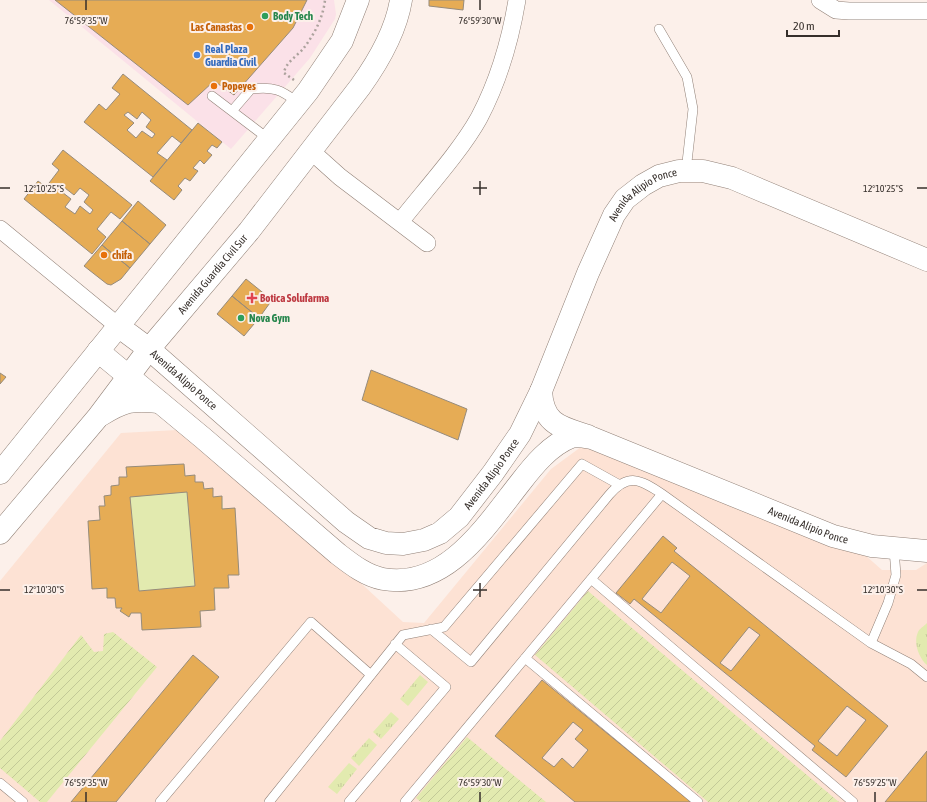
<svg xmlns="http://www.w3.org/2000/svg" width="927" height="802" viewBox="0 0 927 802" font-family="'Asap Condensed',sans-serif">
  <style>
    .commercial { fill: #fbe1e8 }
    .built { fill: #fde2d4 }
    .grass { fill: url(#grass-tufts) }
    .garden { fill: url(#garden-furrows) }
    .pitch { fill: #e2eaaf }
    .building { fill: #e6ac55; stroke: #968b7c; fill-rule: evenodd }
    .lines { fill: none; stroke-linecap: round; stroke-linejoin: round }
    .lane-casing { stroke: #918077; stroke-width: 10 }
    .street-casing { stroke: #918077; stroke-width: 18 }
    .secondary-casing { stroke: #918077; stroke-width: 23 }
    .path { stroke: #aca29d; stroke-width: 2.5; stroke-dasharray: 2 3; stroke-linecap: butt }
    .lane { stroke: #fff; stroke-width: 9 }
    .street { stroke: #fff; stroke-width: 17 }
    .secondary { stroke: #fff; stroke-width: 22 }
    .ticks { fill: none; stroke: #362f2b; stroke-width: 1.5 }
    .leisure-dot { fill: #2e9e5b; stroke: #fcf0ea; stroke-width: 1.5 }
    .food-dot { fill: #e8710a; stroke: #fcf0ea; stroke-width: 1.5 }
    .shop-dot { fill: #3f7fe0; stroke: #fcf0ea; stroke-width: 1.5 }
    .health-dot { fill: #e0444e; stroke: #fcf0ea; stroke-width: 1.5 }
    .labels { text-anchor: middle; dominant-baseline: central; stroke-width: 4; stroke-linejoin: round; paint-order: stroke }
    .leisure-label { font-size: 11px; font-weight: bold; fill: #27864d; stroke: #fcf0ea; text-anchor: start }
    .food-label { font-size: 11px; font-weight: bold; fill: #c56008; stroke: #fcf0ea; text-anchor: start }
    .shop-label { font-size: 11px; font-weight: bold; fill: #366cbe; stroke: #fcf0ea; text-anchor: start }
    .street-label { font-size: 11px; fill: #362f2b; stroke: #fcf0ea }
    .health-label { font-size: 11px; font-weight: bold; fill: #be3a42; stroke: #fcf0ea; text-anchor: start }
    .ticks-label { font-size: 10px; text-anchor: middle; fill: #362f2b; stroke: #fcf0ea; stroke-width: 4; stroke-linejoin: round; paint-order: stroke }
  </style>
  <defs>
    <pattern id="grass-tufts" width="24" height="20" patternUnits="userSpaceOnUse"><rect width="24" height="20" fill="#e2eaaf"/><path d="M3 7l-1-3M5 7V3M7 7l1-3M15 17l-1-3M17 17v-4M19 17l1-3" fill="none" stroke="#c2c997"/></pattern>
    <pattern id="garden-furrows" width="10" height="10" patternUnits="userSpaceOnUse"><rect width="10" height="10" fill="#e2eaaf"/><path d="M-1 1l2-2M0 10L10 0M9 11l2-2" fill="none" stroke="#c2c997"/></pattern>
  </defs>
  <rect width="100%" height="100%" fill="#fcf0ea"/>
  <path class="commercial" d="M 49,0 L 334,0 L 336,14 L 335,19 L 310,58 L 231,149 Z"/>
  <path class="built" d="M 177,430 L 351,574 L 403,622 L 424,623 L 551,469 L 585,444 L 865,555 L 882,570 L 916,570 L 927,563 L 927,802 L 0,802 L 0,581 L 121,433 Z"/>
  <path class="grass" d="M 927,623 L 927,665 C 919,658 913,643 918,632 C 919,629 924,626 927,623 Z
    M 420,675 L 428,682 L 408,706 L 400,699 Z
    M 391,712 L 399,719 L 381,739 L 373,732 Z
    M 369,738 L 377,745 L 359,766 L 351,758 Z
    M 349,763 L 357,769 L 337,794 L 328,787 Z"/>
  <path class="garden" d="M 588,591 L 839,802 L 708,802 L 535,655 Z
    M 113,632 L 157,667 L 47,802 L 40,802 L 0,768 L 0,741 L 81,635 L 94,652 L 103,651 L 104,634 Z
    M 467,737 L 546,802 L 421,802 L 416,798 Z"/>
  <path class="pitch" d="M 184,464 L 185,476 L 195,475 L 195,482 L 203,482 L 204,489 L 213,488 L 213,497 L 222,496 L 223,509 L 235,508 L 239,575 L 228,575 L 229,588 L 214,589 L 215,610 L 200,611 L 201,627 L 142,630 L 141,613 L 131,613 L 129,617 L 120,611 L 121,608 L 116,608 L 115,598 L 107,598 L 106,588 L 92,589 L 88,521 L 100,520 L 99,506 L 105,506 L 104,496 L 111,495 L 111,486 L 119,485 L 119,477 L 127,477 L 126,467 Z"/>
  <path class="building" d="M 55,0 L 307,0 L 293,28 L 234,95 L 214,81 L 188,105 Z
    M 429,0 L 464,0 L 463,10 L 429,6 Z
    M 123,74 L 192,130 L 181,143 L 172,136 L 157,153 L 167,160 L 153,177 L 84,122 L 99,104 L 106,110 L 120,94 L 112,88 ZM 128,112 L 137,119 L 142,112 L 151,120 L 146,127 L 155,134 L 152,138 L 142,131 L 136,138 L 127,130 L 134,123 L 124,115 Z
    M 198,123 L 222,142 L 217,148 L 212,145 L 207,151 L 212,155 L 204,164 L 200,160 L 193,168 L 198,171 L 190,181 L 185,178 L 178,186 L 182,190 L 174,200 L 150,181 Z
    M 63,150 L 132,205 L 120,219 L 111,212 L 97,229 L 106,237 L 92,254 L 24,199 L 38,181 L 46,187 L 59,170 L 52,164 ZM 65,188 L 74,195 L 80,188 L 89,195 L 84,202 L 93,210 L 90,214 L 80,206 L 75,214 L 65,207 L 71,199 L 62,192 Z
    M 138,201 L 166,225 L 150,244 L 122,221 Z
    M 122,221 L 150,244 L 130,268 L 102,245 Z
    M 102,245 L 130,268 L 121,279 L 111,285 L 107,284 L 84,266 Z
    M 246,279 L 272,300 L 259,318 L 232,296 Z
    M 232,296 L 259,318 L 244,336 L 217,314 Z
    M 371,370 L 467,409 L 458,440 L 362,400 Z
    M 0,373 L 6,377 L 0,384 Z
    M 184,464 L 185,476 L 195,475 L 195,482 L 203,482 L 204,489 L 213,488 L 213,497 L 222,496 L 222,509 L 235,508 L 239,575 L 228,575 L 229,588 L 214,588 L 215,610 L 200,611 L 201,627 L 142,630 L 141,613 L 131,613 L 129,617 L 120,611 L 122,608 L 116,608 L 115,598 L 107,598 L 107,588 L 92,589 L 88,521 L 100,520 L 99,506 L 105,506 L 104,496 L 111,495 L 111,486 L 119,485 L 119,477 L 127,477 L 126,467 ZM 187,492 L 195,586 L 139,591 L 130,497 Z
    M 663,536 L 677,548 L 674,551 L 888,726 L 846,777 L 812,750 L 815,746 L 634,599 L 630,604 L 616,593 ZM 672,562 L 690,576 L 661,613 L 642,599 ZM 749,627 L 760,635 L 731,671 L 720,663 ZM 847,706 L 866,720 L 837,756 L 818,741 Z
    M 193,655 L 219,677 L 116,802 L 71,802 Z
    M 542,680 L 691,802 L 575,802 L 495,736 ZM 573,722 L 583,730 L 575,739 L 588,750 L 573,768 L 562,758 L 554,767 L 542,758 Z
    M 927,751 L 927,802 L 885,802 Z"/>
  <g class="lines">
    <defs>
      <path id="lane" d="M 659,29 L 687,77 L 693,109 L 686,171
        M 212,96 L 270,140
        M 232,111 L 251,89 C 274,86 281,90 299,103
        M 894,549 L 896,575 L 888,603 L 871,643 L 911,664 L 927,677
        M 591,579 L 853,802
        M 431,629 L 471,662 L 609,495 C 628,473 640,479 662,494 L 871,643
        M 525,658 L 698,802
        M 0,783 L 23,802
        M 160,802 L 311,622 L 371,675
        M 269,802 L 403,635 L 444,627 L 582,464 L 618,484
        M 349,802 L 446,687 L 395,644
        M 405,802 L 662,494"/>
      <path id="street" d="M 820,0 L 836,10 L 849,11 L 927,11
        M 311,151 L 340,177 L 427,243
        M 400,222 C 425,190 460,152 479,118 C 499,80 510,42 517,0
        M 0,229 L 118,326"/>
      <g id="secondary">
        <path id="s1" d="M 118,326 L 149,349 L 346,522 L 369,538 L 386,543 L 403,544 L 424,540 L 440,533 L 459,517 L 493,473 L 520,434 L 541,391 L 588,273 L 614,215 L 625,199 L 643,185 L 659,176 L 679,171 L 703,171 L 732,178 L 927,260"/>
        <path id="s2" d="M 98,351 L 203,438 L 338,554 C 351,564 366,576 383,579 C 446,590 486,526 520,483 C 533,466 550,445 571,437 C 577,435 586,437 592,438 L 833,536 L 872,546 L 927,551"/>
        <path d="M 541,391 C 543,425 561,427 588,436"/>
        <path d="M 101,415 C 124,401 132,399 159,402"/>
        <path d="M 0,473 L 308,91 L 342,41 L 358,0"/>
        <path id="s3" d="M 0,533 L 98,417 L 149,349 L 249,231 L 360,87 C 378,62 396,31 401,0"/>
      </g>
    </defs>
    <use href="#lane" class="lane-casing"/>
    <use href="#street" class="street-casing"/>
    <use href="#secondary" class="secondary-casing"/>
    <path class="path" d="M 294,80 L 284,73 C 285,63 297,56 303,49 C 314,35 323,18 325,0"/>
    <use href="#lane" class="lane"/>
    <use href="#street" class="street"/>
    <use href="#secondary" class="secondary"/>
  </g>
  <path class="ticks" d="M 86,0 L 86,10M 480,0 L 480,10M 480,181 L 480,195M 0,188 L 10,188M 473,188 L 487,188M 917,188 L 927,188M 480,583 L 480,597M 0,590 L 10,590M 473,590 L 487,590M 917,590 L 927,590M 86,792 L 86,802M 480,792 L 480,802M 875,792 L 875,802"/>
  <g class="leisure-dot">
    <circle cx="265" cy="16" r="4"/>
    <circle cx="241" cy="318" r="4"/>
  </g>
  <g class="food-dot">
    <circle cx="250" cy="27" r="4"/>
    <circle cx="214" cy="86" r="4"/>
    <circle cx="104" cy="255" r="4"/>
  </g>
  <circle class="shop-dot" cx="197" cy="55" r="4"/>
  <path class="health-dot" d="M250 292h4v4h4v4h-4v4h-4v-4h-4v-4h4z"/>
  <g class="labels">
    <g class="leisure-label">
      <text x="273" y="16">Body Tech</text>
      <text x="249" y="318">Nova Gym</text>
    </g>
    <g class="food-label">
      <text x="242" y="27" text-anchor="end">Las Canastas</text>
      <text x="222" y="86">Popeyes</text>
      <text x="112" y="255">chifa</text>
    </g>
    <g class="shop-label">
      <text x="205" y="49">Real Plaza<tspan x="205" dy="13">Guardia Civil</tspan></text>
    </g>
    <g class="street-label">
      <text stroke="none"><textPath href="#s1" startOffset="805">Avenida Alipio Ponce</textPath></text>
      <text stroke="none"><textPath href="#s3" startOffset="335">Avenida Guardia Civil Sur</textPath></text>
      <text stroke="none"><textPath href="#s1" startOffset="85">Avenida Alipio Ponce</textPath></text>
      <text stroke="none"><textPath href="#s1" startOffset="481">Avenida Alipio Ponce</textPath></text>
      <text stroke="none"><textPath href="#s2" startOffset="867">Avenida Alipio Ponce</textPath></text>
    </g>
    <g class="health-label">
      <text x="260" y="298">Botica Solufarma</text>
    </g>
  </g>
  <g class="ticks-label">
    <text x="86" y="24">76°59'35"W</text>
    <text x="480" y="24">76°59'30"W</text>
    <text x="44" y="192">12°10'25"S</text>
    <text x="883" y="192">12°10'25"S</text>
    <text x="44" y="593">12°10'30"S</text>
    <text x="883" y="593">12°10'30"S</text>
    <text x="86" y="786">76°59'35"W</text>
    <text x="480" y="786">76°59'30"W</text>
    <text x="875" y="786">76°59'25"W</text>
  </g>
  <path d="M787 30v6h52v-6" fill="none" stroke="#362f2b" stroke-width="2"/>
  <text x="793" y="30" font-size="12" fill="#362f2b" stroke="#fcf0ea" stroke-width="3" paint-order="stroke">20 m</text>
</svg>
